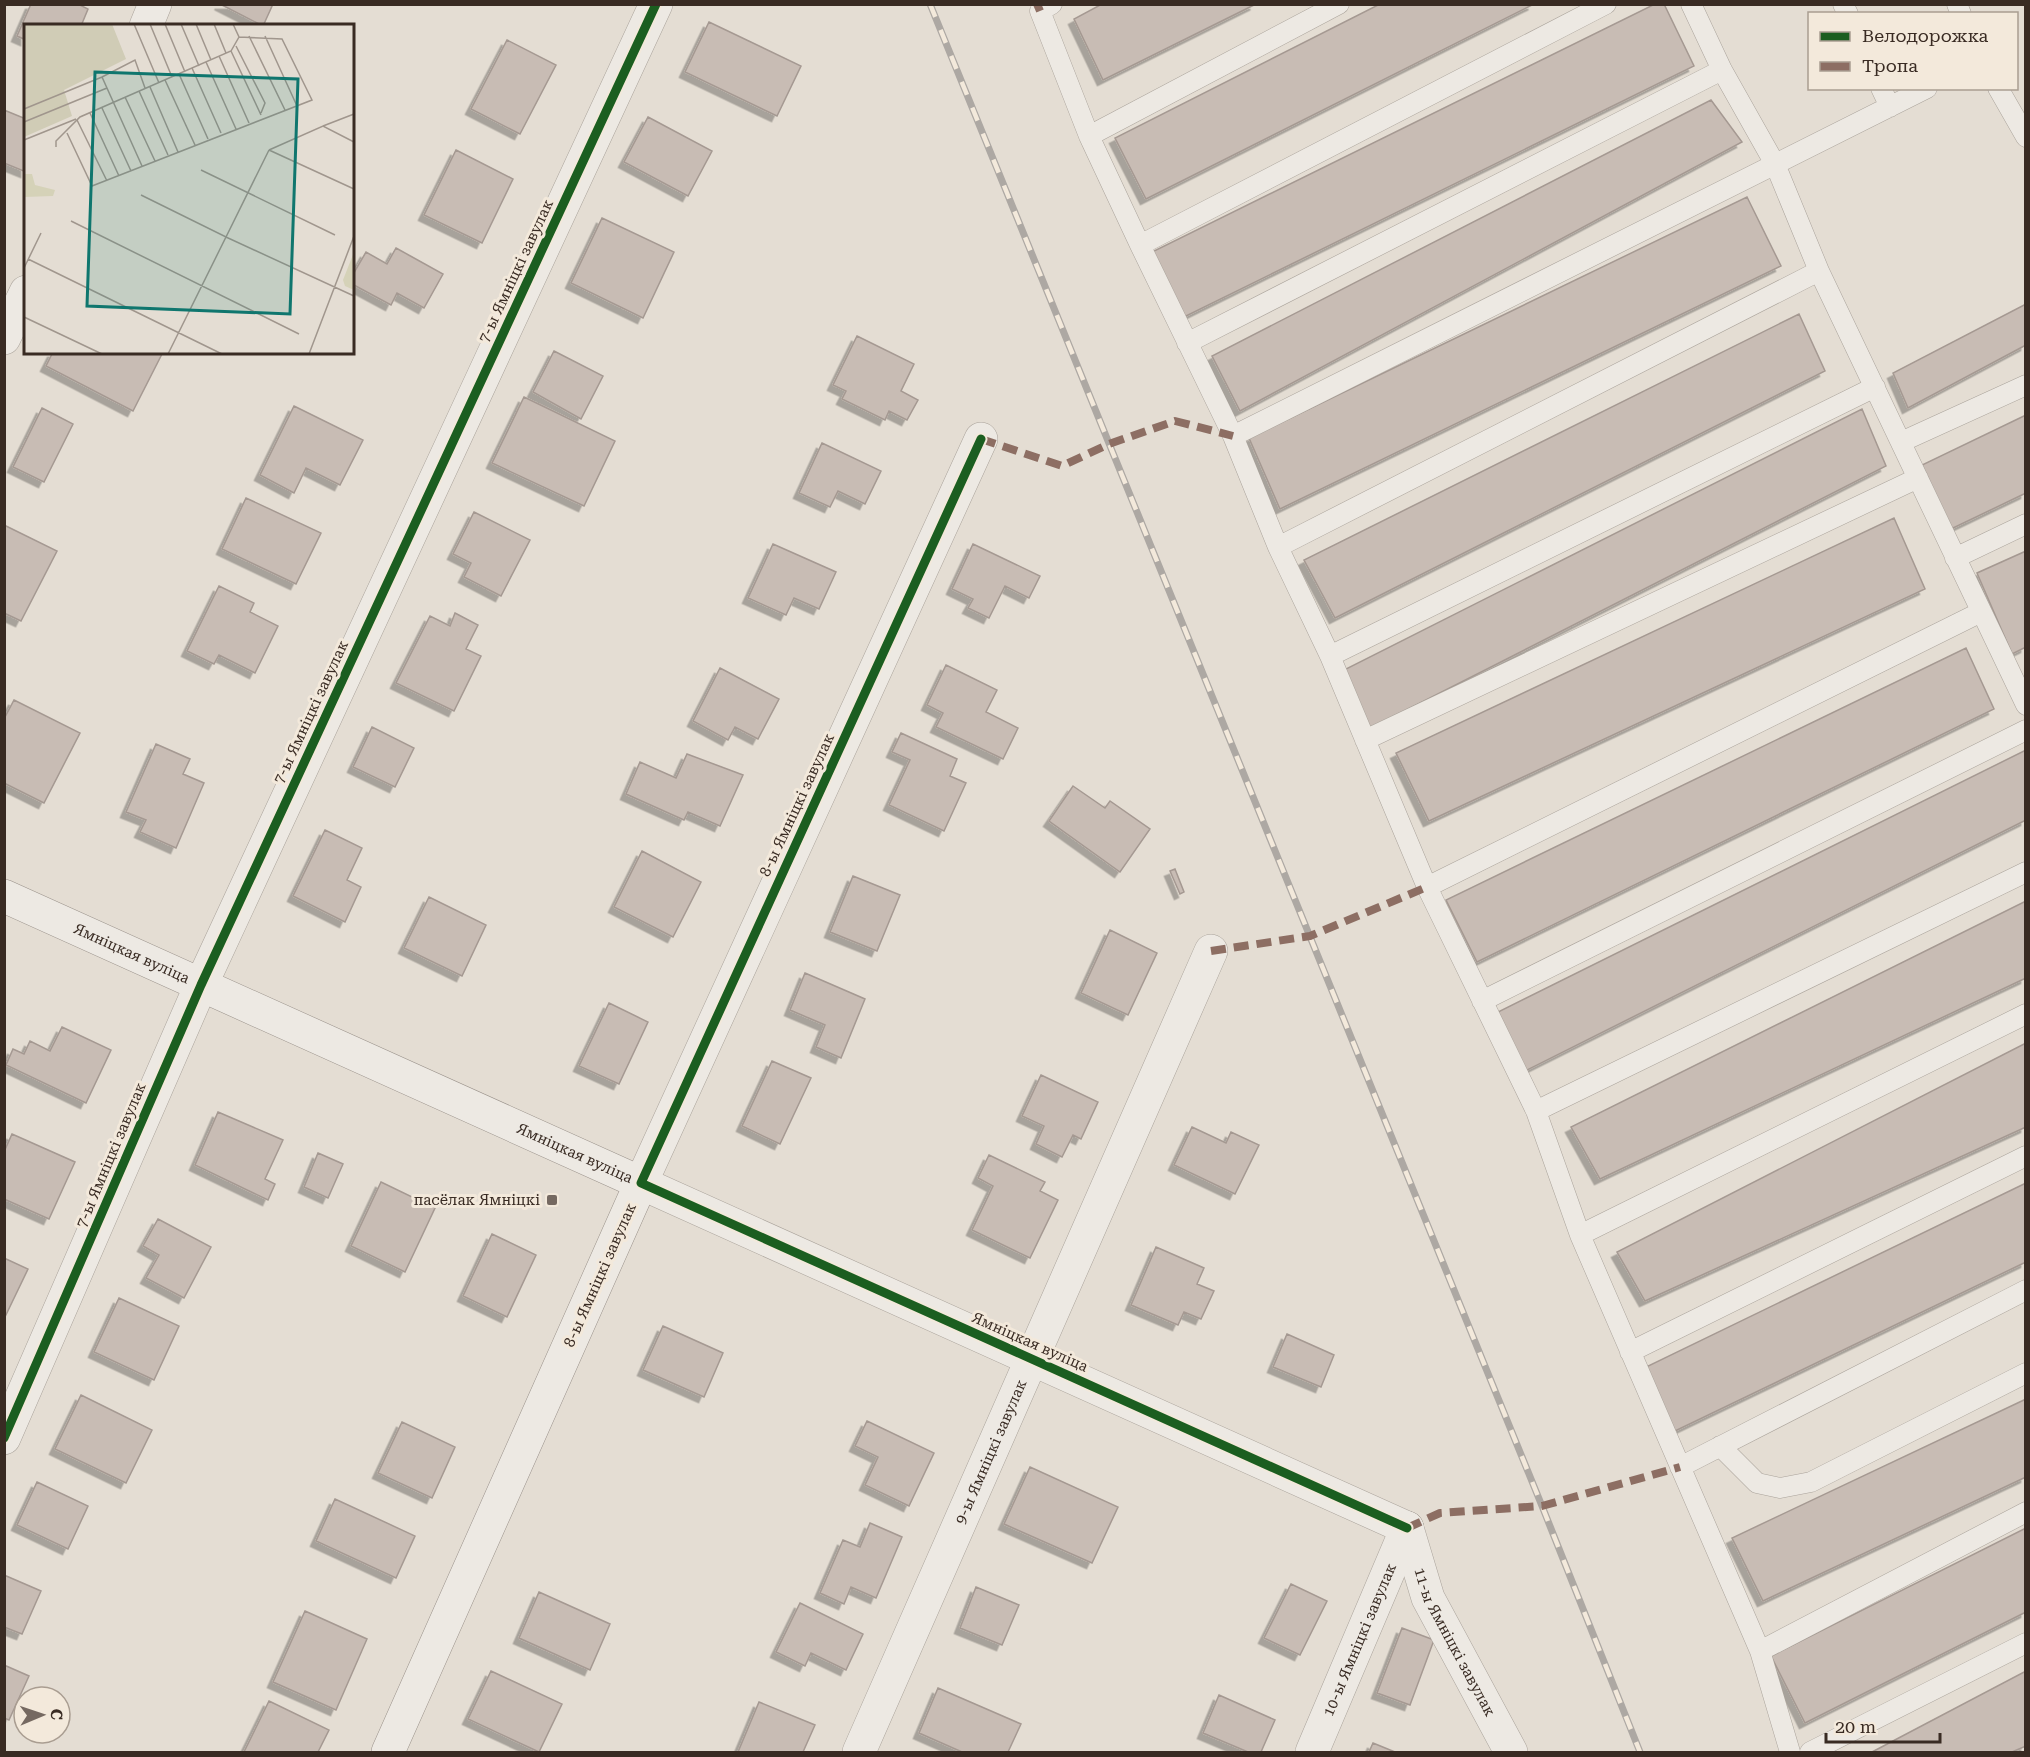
<svg xmlns="http://www.w3.org/2000/svg" width="2030" height="1757" viewBox="0 0 2030 1757" font-family="'Roboto Serif',serif">
  <style>
    .building { fill: #c8bcb4; stroke: #a59992; stroke-width: 1.5; filter: url(#shadow) }
    .lines { fill: none; stroke-linecap: round; stroke-linejoin: round }
    .lane-casing { stroke: #aaa39b; stroke-width: 21 }
    .street-casing { stroke: #aaa39b; stroke-width: 34 }
    .secondary-casing { stroke: #9a928b; stroke-width: 34 }
    .lane { stroke: #ede9e3; stroke-width: 20 }
    .street { stroke: #ede9e3; stroke-width: 33 }
    .secondary { stroke: #ede9e3; stroke-width: 33 }
    .rail-casing { stroke: #ada8a3; stroke-width: 7 }
    .rail { stroke: #f3e9db; stroke-width: 4.5; stroke-dasharray: 14; stroke-linecap: butt }
    .quiet { stroke: #8d6e63; stroke-width: 8; stroke-dasharray: 15 8; stroke-linecap: butt }
    .cycleway-casing { stroke: #f3e9db; stroke-width: 13 }
    .cycleway { stroke: #1b5e20; stroke-width: 9 }
    .poi-dot { fill: #756961; stroke: #f3e9db; stroke-width: 2 }
    .labels { text-anchor: middle; dominant-baseline: central; stroke-width: 6; stroke-linejoin: round; paint-order: stroke }
    .street-label { font-size: 15px; fill: #392b23; stroke: #f3e9db }
    .poi-label { font-size: 15px; fill: #392b23; stroke: #f3e9db; text-anchor: end }
    .inset-road { fill: none; stroke: #a0968d; stroke-width: 1.5 }
    .view { fill: #0f766e; fill-opacity: 0.15; stroke: #0f766e; stroke-width: 3 }
    .inset-edge { fill: none; stroke: #392b23; stroke-width: 3 }
  </style>
  <defs>
    <filter id="shadow"><feDropShadow dx="-5.5" dy="5.5" stdDeviation="0" flood-color="#0004"/></filter>
  </defs>
  <rect width="100%" height="100%" fill="#e4ddd3"/>
  <path class="building" d="M 31,4 L 78,4 L 88,9 L 81,26 L 26,26 L 26,40 L 17,36 Z
    M 220,4 L 273,4 L 263,26 Z
    M 1102,4 L 1256,4 L 1103,80 L 1074,19 Z
    M 1380,4 L 1534,4 L 1146,199 L 1115,138 Z
    M 1655,4 L 1664,4 L 1694,66 L 1184,317 L 1148,254 Z
    M 709,22 L 801,66 L 777,116 L 685,72 Z
    M 507,40 L 556,65 L 520,134 L 471,109 Z
    M 1711,100 L 1742,142 L 1240,411 L 1212,356 Z
    M 4,110 L 26,119 L 26,172 L 4,163 Z
    M 648,117 L 712,151 L 688,196 L 624,162 Z
    M 456,150 L 513,179 L 482,243 L 424,215 Z
    M 1747,197 L 1781,266 L 1280,509 L 1249,438 Z
    M 602,218 L 674,252 L 643,318 L 571,283 Z
    M 396,248 L 443,274 L 424,308 L 397,293 L 391,305 L 352,284 L 352,276 L 366,252 L 387,264 Z
    M 2026,304 L 2026,345 L 1908,408 L 1893,373 Z
    M 1799,314 L 1825,371 L 1335,618 L 1304,560 Z
    M 857,336 L 914,364 L 901,391 L 918,400 L 907,420 L 889,411 L 885,420 L 842,399 L 846,391 L 833,385 Z
    M 554,351 L 603,376 L 581,419 L 533,392 Z
    M 53,352 L 163,352 L 133,411 L 46,366 Z
    M 524,397 L 615,441 L 584,506 L 492,463 Z
    M 294,406 L 363,440 L 340,485 L 306,468 L 294,493 L 260,475 Z
    M 42,408 L 73,424 L 44,482 L 13,467 Z
    M 1862,409 L 1886,466 L 1367,730 L 1338,673 Z
    M 2026,415 L 2026,493 L 1951,529 L 1922,465 Z
    M 822,443 L 881,471 L 865,504 L 838,491 L 830,507 L 799,493 Z
    M 246,498 L 321,533 L 296,584 L 222,549 Z
    M 474,512 L 530,540 L 501,596 L 464,577 L 471,563 L 453,554 Z
    M 1894,518 L 1925,589 L 1429,821 L 1396,753 Z
    M 4,525 L 57,551 L 21,621 L 4,613 Z
    M 773,544 L 836,572 L 819,609 L 794,598 L 786,615 L 748,598 Z
    M 973,544 L 1040,576 L 1029,598 L 1005,586 L 989,618 L 968,608 L 973,599 L 952,589 Z
    M 2026,551 L 2026,647 L 2012,654 L 1977,573 Z
    M 219,586 L 254,603 L 250,612 L 278,626 L 255,673 L 219,655 L 214,664 L 187,651 Z
    M 455,613 L 478,625 L 466,649 L 481,656 L 454,711 L 396,683 L 430,616 L 450,626 Z
    M 1966,648 L 1994,709 L 1477,962 L 1446,900 Z
    M 946,665 L 997,690 L 986,712 L 1018,728 L 1003,759 L 936,727 L 943,713 L 927,705 Z
    M 720,668 L 779,699 L 758,739 L 735,727 L 728,740 L 693,721 Z
    M 14,700 L 80,733 L 44,803 L 4,783 L 4,719 Z
    M 372,727 L 414,748 L 395,787 L 353,767 Z
    M 901,733 L 957,759 L 950,776 L 966,783 L 944,831 L 889,805 L 910,760 L 892,752 Z
    M 156,744 L 190,759 L 183,774 L 204,783 L 176,848 L 140,832 L 146,820 L 126,812 Z
    M 2026,750 L 2026,820 L 1523,1072 L 1494,1014 Z
    M 687,754 L 743,775 L 720,826 L 688,812 L 684,820 L 626,794 L 640,762 L 676,778 Z
    M 1073,786 L 1105,808 L 1110,801 L 1150,829 L 1120,872 L 1049,821 Z
    M 325,830 L 362,848 L 347,880 L 361,887 L 345,922 L 293,896 Z
    M 642,851 L 701,882 L 673,937 L 614,907 Z
    M 1175,869 L 1184,892 L 1180,894 L 1170,871 Z
    M 853,876 L 900,895 L 877,951 L 830,932 Z
    M 429,897 L 486,925 L 462,976 L 404,948 Z
    M 2026,901 L 2026,978 L 1600,1179 L 1571,1127 Z
    M 1110,930 L 1157,953 L 1128,1015 L 1081,993 Z
    M 805,973 L 865,999 L 841,1058 L 816,1047 L 825,1025 L 790,1010 Z
    M 609,1003 L 648,1022 L 619,1084 L 579,1066 Z
    M 62,1027 L 111,1050 L 86,1103 L 6,1065 L 13,1049 L 24,1054 L 30,1041 L 50,1051 Z
    M 2026,1043 L 2026,1127 L 1645,1301 L 1617,1252 Z
    M 772,1061 L 811,1078 L 780,1144 L 742,1126 Z
    M 1041,1075 L 1098,1102 L 1081,1139 L 1073,1135 L 1062,1157 L 1036,1144 L 1044,1126 L 1022,1116 Z
    M 218,1112 L 283,1140 L 265,1179 L 275,1184 L 268,1200 L 195,1165 Z
    M 1192,1127 L 1226,1143 L 1231,1132 L 1259,1145 L 1235,1194 L 1174,1165 Z
    M 12,1134 L 75,1162 L 49,1219 L 4,1199 L 4,1152 Z
    M 318,1153 L 343,1164 L 328,1198 L 304,1187 Z
    M 989,1155 L 1045,1182 L 1040,1191 L 1058,1200 L 1030,1258 L 972,1230 L 993,1186 L 978,1178 Z
    M 381,1182 L 435,1208 L 405,1272 L 351,1246 Z
    M 2026,1183 L 2026,1262 L 1675,1431 L 1644,1368 Z
    M 158,1219 L 211,1247 L 184,1298 L 146,1278 L 159,1255 L 143,1246 Z
    M 492,1234 L 536,1255 L 507,1317 L 463,1296 Z
    M 1156,1247 L 1204,1268 L 1197,1284 L 1214,1291 L 1201,1319 L 1184,1312 L 1178,1325 L 1131,1305 Z
    M 4,1258 L 28,1269 L 4,1319 Z
    M 119,1298 L 179,1326 L 154,1380 L 94,1352 Z
    M 663,1326 L 723,1353 L 704,1397 L 643,1370 Z
    M 1287,1334 L 1334,1355 L 1321,1387 L 1273,1367 Z
    M 81,1395 L 152,1430 L 126,1483 L 55,1449 Z
    M 2026,1399 L 2026,1477 L 1763,1601 L 1732,1538 Z
    M 867,1421 L 934,1453 L 909,1506 L 865,1485 L 878,1457 L 855,1446 Z
    M 402,1422 L 455,1447 L 432,1498 L 378,1473 Z
    M 1030,1467 L 1118,1507 L 1092,1563 L 1004,1524 Z
    M 37,1482 L 88,1506 L 68,1549 L 17,1525 Z
    M 335,1499 L 415,1536 L 396,1578 L 316,1541 Z
    M 870,1523 L 902,1537 L 876,1598 L 851,1587 L 844,1604 L 820,1593 L 843,1540 L 860,1547 Z
    M 2026,1528 L 2026,1612 L 1805,1723 L 1771,1656 Z
    M 4,1575 L 41,1591 L 22,1634 L 4,1627 Z
    M 1291,1584 L 1327,1601 L 1300,1655 L 1264,1638 Z
    M 976,1587 L 1019,1605 L 1002,1645 L 960,1628 Z
    M 539,1592 L 610,1624 L 590,1670 L 519,1638 Z
    M 800,1603 L 863,1634 L 846,1670 L 811,1653 L 805,1666 L 776,1652 Z
    M 305,1611 L 367,1639 L 336,1710 L 273,1682 Z
    M 1402,1628 L 1434,1640 L 1410,1705 L 1377,1693 Z
    M 4,1665 L 29,1676 L 9,1720 L 4,1718 Z
    M 491,1671 L 562,1704 L 539,1752 L 468,1719 Z
    M 2026,1671 L 2026,1746 L 2012,1752 L 1872,1752 Z
    M 938,1688 L 1021,1724 L 1008,1752 L 962,1752 L 919,1733 Z
    M 1219,1695 L 1275,1720 L 1261,1752 L 1248,1752 L 1203,1733 Z
    M 269,1701 L 329,1730 L 318,1752 L 244,1752 Z
    M 759,1702 L 815,1725 L 803,1752 L 738,1752 Z
    M 1373,1743 L 1395,1752 L 1369,1752 Z"/>
  <g class="lines">
    <defs>
      <path id="lane" d="M 1052,4 L 1040,11 L 1089,136 L 1140,245 L 1233,436 L 1278,547 L 1330,656 L 1427,887 L 1536,1111 L 1580,1235 L 1760,1651 L 1790,1752
        M 1691,4 L 1722,70 L 1775,164 L 1819,271 L 2026,705
        M 1843,4 L 1848,14
        M 1957,4 L 1961,14
        M 1881,88 L 1890,107
        M 1998,88 L 2026,137
        M 1089,136 L 1339,4
        M 1140,245 L 1606,4
        M 1187,343 L 1722,70
        M 1233,436 L 1927,88
        M 1901,442 L 2026,385
        M 1278,547 L 1819,271
        M 1955,558 L 2026,524
        M 1330,656 L 1875,387
        M 1365,740 L 1918,478
        M 1427,887 L 1981,612
        M 1482,1001 L 2026,730
        M 1536,1111 L 2026,872
        M 1580,1235 L 2026,1014
        M 1630,1352 L 2026,1156
        M 1720,1446 L 1757,1483 L 1780,1488 L 1811,1482 L 2026,1373
        M 1680,1467 L 2026,1290
        M 1760,1651 L 2026,1512
        M 1810,1752 L 2026,1643"/>
      <g id="street">
        <path d="M 146,26 L 155,4"/>
        <path d="M 4,338 L 26,292"/>
        <path d="M 981,439 L 641,1183 L 1407,1528"/>
        <path d="M 4,1438 L 201,985 L 656,4"/>
        <path id="s1" d="M 1407,1528 L 1428,1598 L 1511,1752"/>
        <path id="s2" d="M 859,1752 L 1211,951"/>
        <path id="s3" d="M 1312,1752 L 1407,1528"/>
      </g>
      <g id="secondary">
        <path id="s4" d="M 4,896 L 641,1183 L 388,1752"/>
      </g>
    </defs>
    <use href="#lane" class="lane-casing"/>
    <use href="#street" class="street-casing"/>
    <use href="#secondary" class="secondary-casing"/>
    <use href="#lane" class="lane"/>
    <use href="#street" class="street"/>
    <use href="#secondary" class="secondary"/>
    <defs>
      <path id="rail" d="M 930,4 L 1542,1506 L 1640,1752"/>
    </defs>
    <use href="#rail" class="rail-casing"/>
    <use href="#rail" class="rail"/>
    <path class="quiet" d="M 1037,4 L 1040,11
      M 981,439 L 1062,466 L 1109,444 L 1175,421 L 1233,436
      M 1211,951 L 1310,936 L 1427,887
      M 1407,1528 L 1440,1513 L 1542,1506 L 1680,1467"/>
    <defs>
      <path id="cycleway" d="M 981,439 L 641,1183 L 1407,1528
        M 4,1438 L 201,985 L 656,4"/>
    </defs>
    <use href="#cycleway" class="cycleway-casing"/>
    <use href="#cycleway" class="cycleway"/>
  </g>
  <rect class="poi-dot" x="546" y="1194" width="12" height="12" rx="3"/>
  <g class="labels">
    <g class="street-label">
      <text transform="translate(516 271) rotate(-65)">7-ы Ямніцкі завулак</text>
      <text transform="translate(311 712) rotate(-65)">7-ы Ямніцкі завулак</text>
      <text transform="translate(797 805) rotate(-65)">8-ы Ямніцкі завулак</text>
      <text stroke="none"><textPath href="#s4" startOffset="140">Ямніцкая вуліца</textPath></text>
      <text stroke="none"><textPath href="#s4" startOffset="626">Ямніцкая вуліца</textPath></text>
      <text transform="translate(111 1155) rotate(-67)">7-ы Ямніцкі завулак</text>
      <text transform="translate(600 1275) rotate(-66)">8-ы Ямніцкі завулак</text>
      <text transform="translate(1030 1342) rotate(24)">Ямніцкая вуліца</text>
      <text stroke="none"><textPath href="#s2" startOffset="328">9-ы Ямніцкі завулак</textPath></text>
      <text stroke="none"><textPath href="#s3" startOffset="122">10-ы Ямніцкі завулак</textPath></text>
      <text stroke="none"><textPath href="#s1" startOffset="124">11-ы Ямніцкі завулак</textPath></text>
    </g>
    <g class="poi-label">
      <text x="540" y="1200">пасёлак Ямніцкі</text>
    </g>
  </g>
  <g transform="translate(24 24)">
    <rect width="330" height="330" fill="#e4ddd3"/>
    <path d="M 8,150 L 11,161 L 31,166 L 29,172 L 0,173 L 0,150 ZM 330,228 L 330,266 L 321,262 L 319,256 Z" fill="#d5d2b8"/>
    <path d="M 0,0 L 88,0 L 102,35 L 40,66 L 48,92 L 0,113 Z" fill="#d0ccb6"/>
    <path class="inset-road" d="M 110,0 L 135,59M 126,0 L 148,53M 141,0 L 161,48M 157,0 L 175,42M 172,0 L 187,36M 190,0 L 202,29M 225,12 L 261,86M 241,12 L 273,82M 212,22 L 241,79 L 237,89M 207,27 L 237,91M 195,32 L 225,99M 182,38 L 212,105M 168,44 L 197,109M 155,50 L 184,115M 78,53 L 111,36 L 121,64M 141,56 L 171,121M 126,63 L 154,128M 115,67 L 144,131M 101,73 L 131,137M 78,84 L 107,147M 0,85 L 78,53 L 118,142M 66,89 L 95,152M 53,96 L 83,157M 0,98 L 83,64M 299,102 L 330,90M 43,109 L 68,162 L 288,76 L 258,15 L 215,13M 0,116 L 52,95M 32,123 L 32,117 L 56,93 L 207,27 L 215,13 L 209,0M 245,126 L 299,102 L 330,118M 245,126 L 330,165M 177,146 L 311,211M 117,171 L 202,213 L 245,126M 47,197 L 275,310M 4,235 L 198,330M 0,244 L 17,209M 0,293 L 78,330M 144,330 L 202,213 L 330,272M 285,330 L 330,212"/>
    <path class="view" d="M 71,48 L 274,55 L 266,290 L 63,282 Z"/>
    <rect width="330" height="330" class="inset-edge"/>
  </g>
  <rect width="2030" height="1757" fill="none" stroke="#392b23" stroke-width="12"/>
  <rect x="1808" y="12" width="210" height="78" fill="#f3e9db" stroke="#a99d91" stroke-width="1.5"/>
  <rect x="1820" y="32" width="30" height="9" fill="#1b5e20" stroke="#a99d91" stroke-width="1.5"/>
  <text x="1862" y="42" font-size="18" fill="#392b23">Велодорожка</text>
  <rect x="1820" y="62" width="30" height="9" fill="#8d6e63" stroke="#a99d91" stroke-width="1.5"/>
  <text x="1862" y="72" font-size="18" fill="#392b23">Тропа</text>
  <g transform="translate(42 1715) rotate(88)"><circle r="28" fill="#f3e9db" stroke="#a99d91" stroke-width="1.5"/>
  <path d="M0-4.5L10 22L0 15L-10 22Z" fill="#756961"/>
  <text y="-9" font-size="16" font-weight="bold" text-anchor="middle" fill="#392b23">С</text>
  </g>
  <path d="M1826 1733v9h114v-9" fill="none" stroke="#392b23" stroke-width="3"/>
  <text x="1835" y="1733" font-size="18" fill="#392b23" stroke="#f3e9db" stroke-width="4.5" paint-order="stroke">20 m</text>
</svg>
